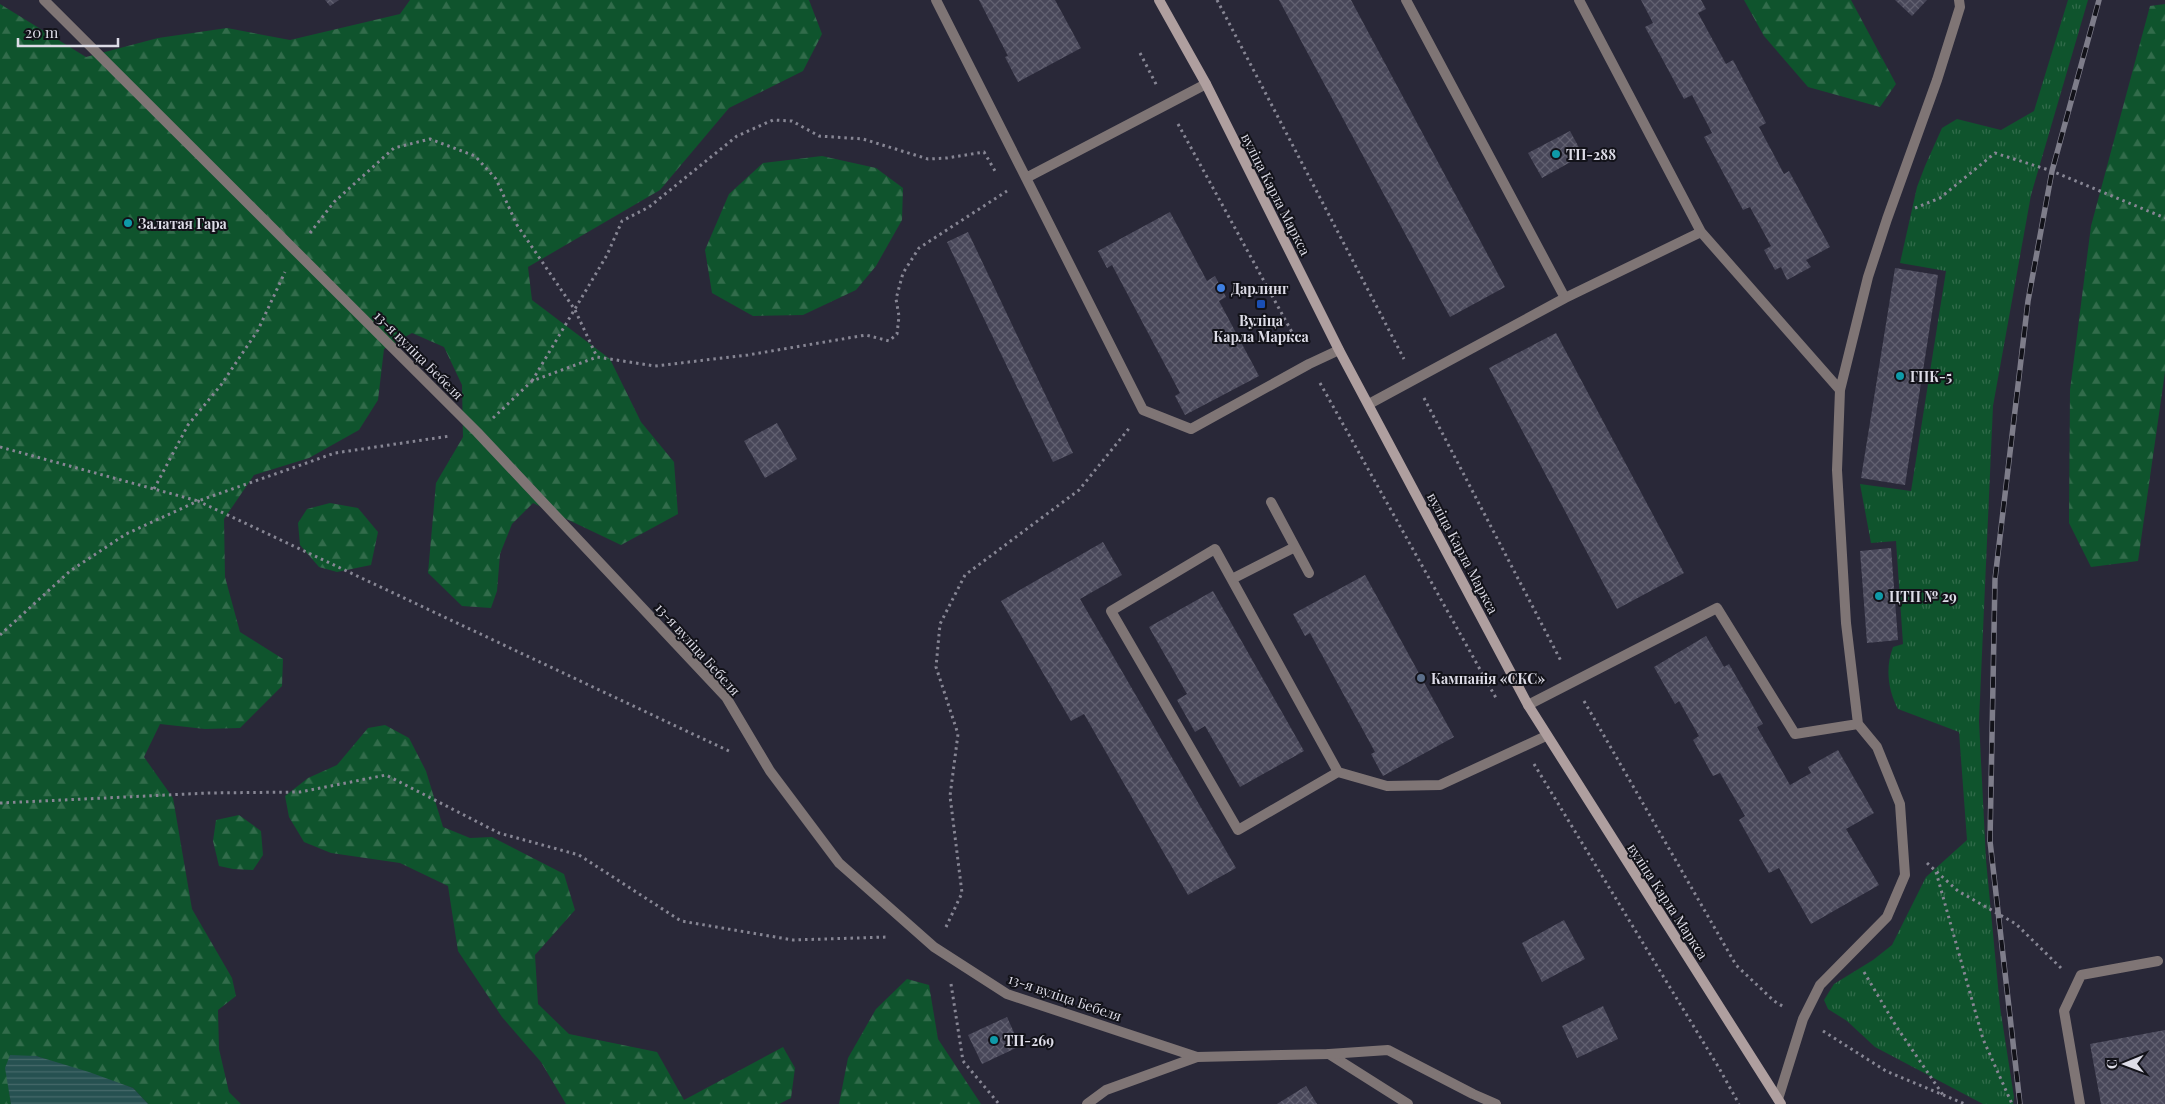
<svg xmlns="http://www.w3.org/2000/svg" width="2165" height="1104" viewBox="0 0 2165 1104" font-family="'Playfair Display',serif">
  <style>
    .grass { fill: url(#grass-tufts) }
    .forest { fill: url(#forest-firs) }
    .water { fill: url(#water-rules) }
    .building { fill: url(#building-cross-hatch) }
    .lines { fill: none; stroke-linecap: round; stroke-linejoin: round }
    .path { stroke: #878694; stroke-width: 3; stroke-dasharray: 2.5 4; stroke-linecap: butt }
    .lane { stroke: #7f7575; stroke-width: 10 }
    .street { stroke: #7f7575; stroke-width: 10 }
    .secondary { stroke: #af9f9f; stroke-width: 10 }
    .rail-casing { stroke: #7e7d8a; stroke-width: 5.5 }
    .rail { stroke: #121219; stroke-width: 4; stroke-dasharray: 11; stroke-linecap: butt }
    .culture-dot { fill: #0f9aa8; stroke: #121219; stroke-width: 2 }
    .shop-dot { fill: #3f7fe0; stroke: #121219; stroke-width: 2 }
    .transit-dot { fill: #1a4fb4; stroke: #121219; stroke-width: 2 }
    .service-dot { fill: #5c6f8a; stroke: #121219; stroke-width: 2 }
    .labels { text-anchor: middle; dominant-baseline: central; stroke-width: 4; stroke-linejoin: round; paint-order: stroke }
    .poi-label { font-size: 14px; font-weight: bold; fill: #dddce7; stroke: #121219; text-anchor: start }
    .street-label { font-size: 14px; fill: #dddce7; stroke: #121219 }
  </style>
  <defs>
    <pattern id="grass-tufts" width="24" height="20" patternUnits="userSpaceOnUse" patternTransform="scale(1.25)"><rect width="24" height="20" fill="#0f542d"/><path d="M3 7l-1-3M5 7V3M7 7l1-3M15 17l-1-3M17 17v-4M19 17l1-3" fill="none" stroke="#326c4b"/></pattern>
    <pattern id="forest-firs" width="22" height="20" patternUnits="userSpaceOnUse" patternTransform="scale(1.25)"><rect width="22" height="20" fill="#0f542d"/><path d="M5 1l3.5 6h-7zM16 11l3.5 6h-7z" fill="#326c4b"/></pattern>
    <pattern id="water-rules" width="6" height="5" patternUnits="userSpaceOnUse" patternTransform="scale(1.25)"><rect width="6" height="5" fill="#265151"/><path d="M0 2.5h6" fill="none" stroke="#45696a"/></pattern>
    <pattern id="building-cross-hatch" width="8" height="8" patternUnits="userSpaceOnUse" patternTransform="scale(1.25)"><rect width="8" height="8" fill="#484759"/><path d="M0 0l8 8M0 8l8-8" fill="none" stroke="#626171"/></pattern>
  </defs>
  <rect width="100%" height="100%" fill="#292838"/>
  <path class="grass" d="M 2068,0 L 2088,0 L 2031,195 L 1993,406 L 1979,721 L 1986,860 L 2000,1007 L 2014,1097 L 2013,1104 L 1983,1104 L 1875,1047 L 1847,1021 L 1828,1009 L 1824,1000 L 1834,984 L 1873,960 L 1892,945 L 1926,877 L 1967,840 L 1959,732 L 1898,709 C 1888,690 1885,668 1893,647 L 1903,644 L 1896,541 L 1871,543 L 1860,484 L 1911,491 L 1946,271 L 1900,263 L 1917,187 L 1925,166 L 1942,128 L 1957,119 L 2001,130 L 2034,111 Z"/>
  <path class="forest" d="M 410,0 L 809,0 L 822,34 L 803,71 L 729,108 L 660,190 L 528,267 L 532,300 L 610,359 L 641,422 L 674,462 L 678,514 L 621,545 L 533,503 L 512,524 L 500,554 L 497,591 L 491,608 L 462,606 L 428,573 L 436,483 L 463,437 L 462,385 L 444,347 L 412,333 L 384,349 L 378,400 L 359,430 L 309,458 L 254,475 L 224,519 L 225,577 L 240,632 L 283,659 L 282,686 L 240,728 L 205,729 L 160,724 L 144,757 L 173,798 L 192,909 L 232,978 L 236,996 L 218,1010 L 219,1049 L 229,1092 L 241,1104 L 148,1104 L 133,1088 L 36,1056 L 9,1089 L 11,1104 L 0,1104 L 0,4 L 86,57 L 158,38 L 227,28 L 290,40 L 400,14 Z
    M 1744,0 L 1851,0 L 1896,84 L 1880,107 L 1808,87 L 1764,36 Z
    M 2165,4 L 2165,372 L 2138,561 L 2091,567 L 2069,523 L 2070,390 L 2091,226 L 2150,6 Z
    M 822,156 L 876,168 L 903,188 L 902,220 L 876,266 L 856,290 L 803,315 L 753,316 L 712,293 L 705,250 L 729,194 L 763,163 Z
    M 330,503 L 358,508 L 378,532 L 371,565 L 337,572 L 319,567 L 300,545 L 298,523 L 307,509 Z
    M 385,725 L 409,738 L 426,771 L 443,827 L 470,838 L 492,837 L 564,874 L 575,910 L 535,955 L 538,1004 L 569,1034 L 657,1052 L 684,1100 L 783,1047 L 795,1068 L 791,1098 L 779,1104 L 566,1104 L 541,1062 L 502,1017 L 458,951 L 448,886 L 400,863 L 331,853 L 304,842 L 289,817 L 285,796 L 308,778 L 337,765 L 368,728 Z
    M 239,815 L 261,831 L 263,855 L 253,870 L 233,869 L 219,866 L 213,841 L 216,820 Z
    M 907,979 L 929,985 L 938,1039 L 981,1104 L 839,1104 L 848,1058 L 876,1009 Z"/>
  <path class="water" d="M 10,1055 L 36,1056 L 89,1072 L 133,1088 L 148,1104 L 11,1104 L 5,1068 Z"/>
  <path class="building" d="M 325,0 L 339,0 L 330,6 Z
    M 979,0 L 1055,0 L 1081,48 L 1018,82 L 1005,57 L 1008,56 Z
    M 1279,0 L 1351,0 L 1505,287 L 1450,317 Z
    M 1641,0 L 1701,0 L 1706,9 L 1698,13 L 1726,64 L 1733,60 L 1766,123 L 1759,127 L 1784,174 L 1789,171 L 1830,247 L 1806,260 L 1811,267 L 1787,280 L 1781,267 L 1775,270 L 1764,250 L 1771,246 L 1750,207 L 1743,210 L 1704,137 L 1712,133 L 1692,95 L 1684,99 L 1645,27 L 1653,23 Z
    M 1895,0 L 1927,0 L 1912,16 Z
    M 1570,131 L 1583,155 L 1542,178 L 1528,153 Z
    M 1170,212 L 1207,281 L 1215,276 L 1226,297 L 1219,301 L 1259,376 L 1185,415 L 1175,396 L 1180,393 L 1112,265 L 1107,268 L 1098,251 Z
    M 968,232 L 1073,453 L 1053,462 L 947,242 Z
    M 1895,268 L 1938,275 L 1905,485 L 1861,478 Z
    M 1556,333 L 1684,573 L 1617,609 L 1489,368 Z
    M 777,423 L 797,459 L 765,478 L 744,441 Z
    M 1103,542 L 1122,575 L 1080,599 L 1236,868 L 1188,895 L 1084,714 L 1071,721 L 1001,601 Z
    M 1891,548 L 1898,640 L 1867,643 L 1860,551 Z
    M 1365,575 L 1454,737 L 1383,776 L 1371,754 L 1375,752 L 1310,633 L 1305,636 L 1293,614 Z
    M 1213,591 L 1304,751 L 1240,787 L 1205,726 L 1195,732 L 1177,700 L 1187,694 L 1149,627 Z
    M 1706,636 L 1724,667 L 1729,664 L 1749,699 L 1763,724 L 1757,727 L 1790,785 L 1811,773 L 1808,767 L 1838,750 L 1874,813 L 1846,829 L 1879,885 L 1811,924 L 1779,868 L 1769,873 L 1739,820 L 1745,816 L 1720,773 L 1713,776 L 1693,740 L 1699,736 L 1679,701 L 1675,704 L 1654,667 Z
    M 1564,920 L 1585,959 L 1542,982 L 1522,943 Z
    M 1603,1006 L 1618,1039 L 1577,1058 L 1562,1026 Z
    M 1007,1017 L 1020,1046 L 982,1064 L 968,1035 Z
    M 2165,1030 L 2165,1104 L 2101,1104 L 2090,1044 Z
    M 1306,1086 L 1317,1104 L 1277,1104 Z"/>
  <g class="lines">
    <path class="path" d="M 1217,0 L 1404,359
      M 1140,53 L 1157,86
      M 1178,124 L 1299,345
      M 1915,208 L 1940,198 L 1995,153 L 2052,171 L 2165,218
      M 310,233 L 334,202 L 394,148 L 430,139 L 475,156 L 496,179 L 517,225 L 575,310 L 597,357
      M 532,381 L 607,255 L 622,221 L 649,207 L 737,136 L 773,120 L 792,121 L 819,136 L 863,139 L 928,159 L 947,158 L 984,152 L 995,171
      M 1320,383 L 1496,698
      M 1424,398 L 1562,663
      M 493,418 L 532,381 L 597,357 L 655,366 L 748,355 L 866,335 L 889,341 L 897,334 L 899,316 L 896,299 L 903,273 L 919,248 L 1007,191
      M 0,447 L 198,501 L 335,453 L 450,436
      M 154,489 L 188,425 L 221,385 L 258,330 L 285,272
      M 0,635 L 70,571 L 126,534 L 198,501 L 731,752
      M 1584,701 L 1736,965 L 1774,1001 L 1784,1007
      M 1534,764 L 1719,1068 L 1739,1104
      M 0,803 L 208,793 L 300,792 L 386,775 L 499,833 L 579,855 L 681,921 L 793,940 L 888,937
      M 1927,863 L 1958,891 L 2016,924 L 2061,968
      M 1936,872 L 1983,1039 L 2012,1104
      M 946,927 L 962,893 L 950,796 L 958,734 L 936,667 L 940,624 L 965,575 L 1079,490 L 1131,426
      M 1864,972 L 1896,1026 L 1943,1095
      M 951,984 L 963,1061 L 999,1104
      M 1823,1031 L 1886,1071 L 1965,1104"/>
    <path class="lane" d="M 936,0 L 1026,178 L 1206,84
      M 1406,0 L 1565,298
      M 1579,0 L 1701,232 L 1840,390
      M 1026,178 L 1143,410 L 1191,429 L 1309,364 L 1339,350
      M 1369,404 L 1565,298 L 1701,232
      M 1271,502 L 1309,573
      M 1232,579 L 1295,547
      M 1528,705 L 1717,608 L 1795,734 L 1858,724 L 1877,747 L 1900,804 L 1905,875 L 1887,917 L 1820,985 L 1803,1019 L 1778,1099
      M 1858,724 L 1846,623 L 1837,470 L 1840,390 L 1868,277 L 1887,219 L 1937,80 L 1960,7 L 1959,0
      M 1338,772 L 1215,549 L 1111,611 L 1238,830 L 1338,772 L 1387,786 L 1440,785 L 1546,736
      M 1329,1054 L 1408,1104
      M 1087,1104 L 1106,1090 L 1197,1057
      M 2080,1104 L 2064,1011 L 2081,975 L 2158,961"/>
    <path class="street" d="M 44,0 L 477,432 L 726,697 L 770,771 L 839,863 L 934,947 L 1007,994 L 1197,1057 L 1329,1054 L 1388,1050 L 1473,1094 L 1496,1104"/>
    <path class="secondary" d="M 1159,0 L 1206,84 L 1339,350 L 1528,705 L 1781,1104"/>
    <defs>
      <path id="rail" d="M 2020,1104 L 1990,841 L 1995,579 L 2028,301 L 2052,171 L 2099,0"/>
    </defs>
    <use href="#rail" class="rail-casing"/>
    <use href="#rail" class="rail"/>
  </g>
  <g class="culture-dot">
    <circle cx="1556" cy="154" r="5"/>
    <circle cx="128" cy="223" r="5"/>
    <circle cx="1900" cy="376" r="5"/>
    <circle cx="1879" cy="596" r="5"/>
    <circle cx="994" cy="1040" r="5"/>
  </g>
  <circle class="shop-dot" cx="1221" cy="288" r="5"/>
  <rect class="transit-dot" x="1256" y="299" width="10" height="10" rx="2.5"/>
  <circle class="service-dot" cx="1421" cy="678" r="5"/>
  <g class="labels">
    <g class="poi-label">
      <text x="1566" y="154">ТП-288</text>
      <text x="138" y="223">Залатая Гара</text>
      <text x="1231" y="288">Дарлинг</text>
      <text x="1261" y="320" text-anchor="middle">Вуліца<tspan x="1261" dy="16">Карла Маркса</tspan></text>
      <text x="1910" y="376">ГПК-5</text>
      <text x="1889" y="596">ЦТП № 29</text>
      <text x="1431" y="678">Кампанія «СКС»</text>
      <text x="1004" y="1040">ТП-269</text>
    </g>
    <g class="street-label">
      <text transform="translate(1276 194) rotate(63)">вуліца Карла Маркса</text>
      <text transform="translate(419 355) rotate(45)">13-я вуліца Бебеля</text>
      <text transform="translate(1463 553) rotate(62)">вуліца Карла Маркса</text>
      <text transform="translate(698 649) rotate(48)">13-я вуліца Бебеля</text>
      <text transform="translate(1668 901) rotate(57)">вуліца Карла Маркса</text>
      <text transform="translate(1065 997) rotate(19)">13-я вуліца Бебеля</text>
    </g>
  </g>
  <g transform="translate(2125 1064) rotate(269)" stroke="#121219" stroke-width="4" paint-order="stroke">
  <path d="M0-4L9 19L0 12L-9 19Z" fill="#dddce7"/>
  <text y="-8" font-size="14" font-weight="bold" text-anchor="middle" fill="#dddce7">С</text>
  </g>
  <path d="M18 38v8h100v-8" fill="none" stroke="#dddce7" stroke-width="2.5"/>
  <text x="25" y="38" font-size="15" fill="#dddce7" stroke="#121219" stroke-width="4" paint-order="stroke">20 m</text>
</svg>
